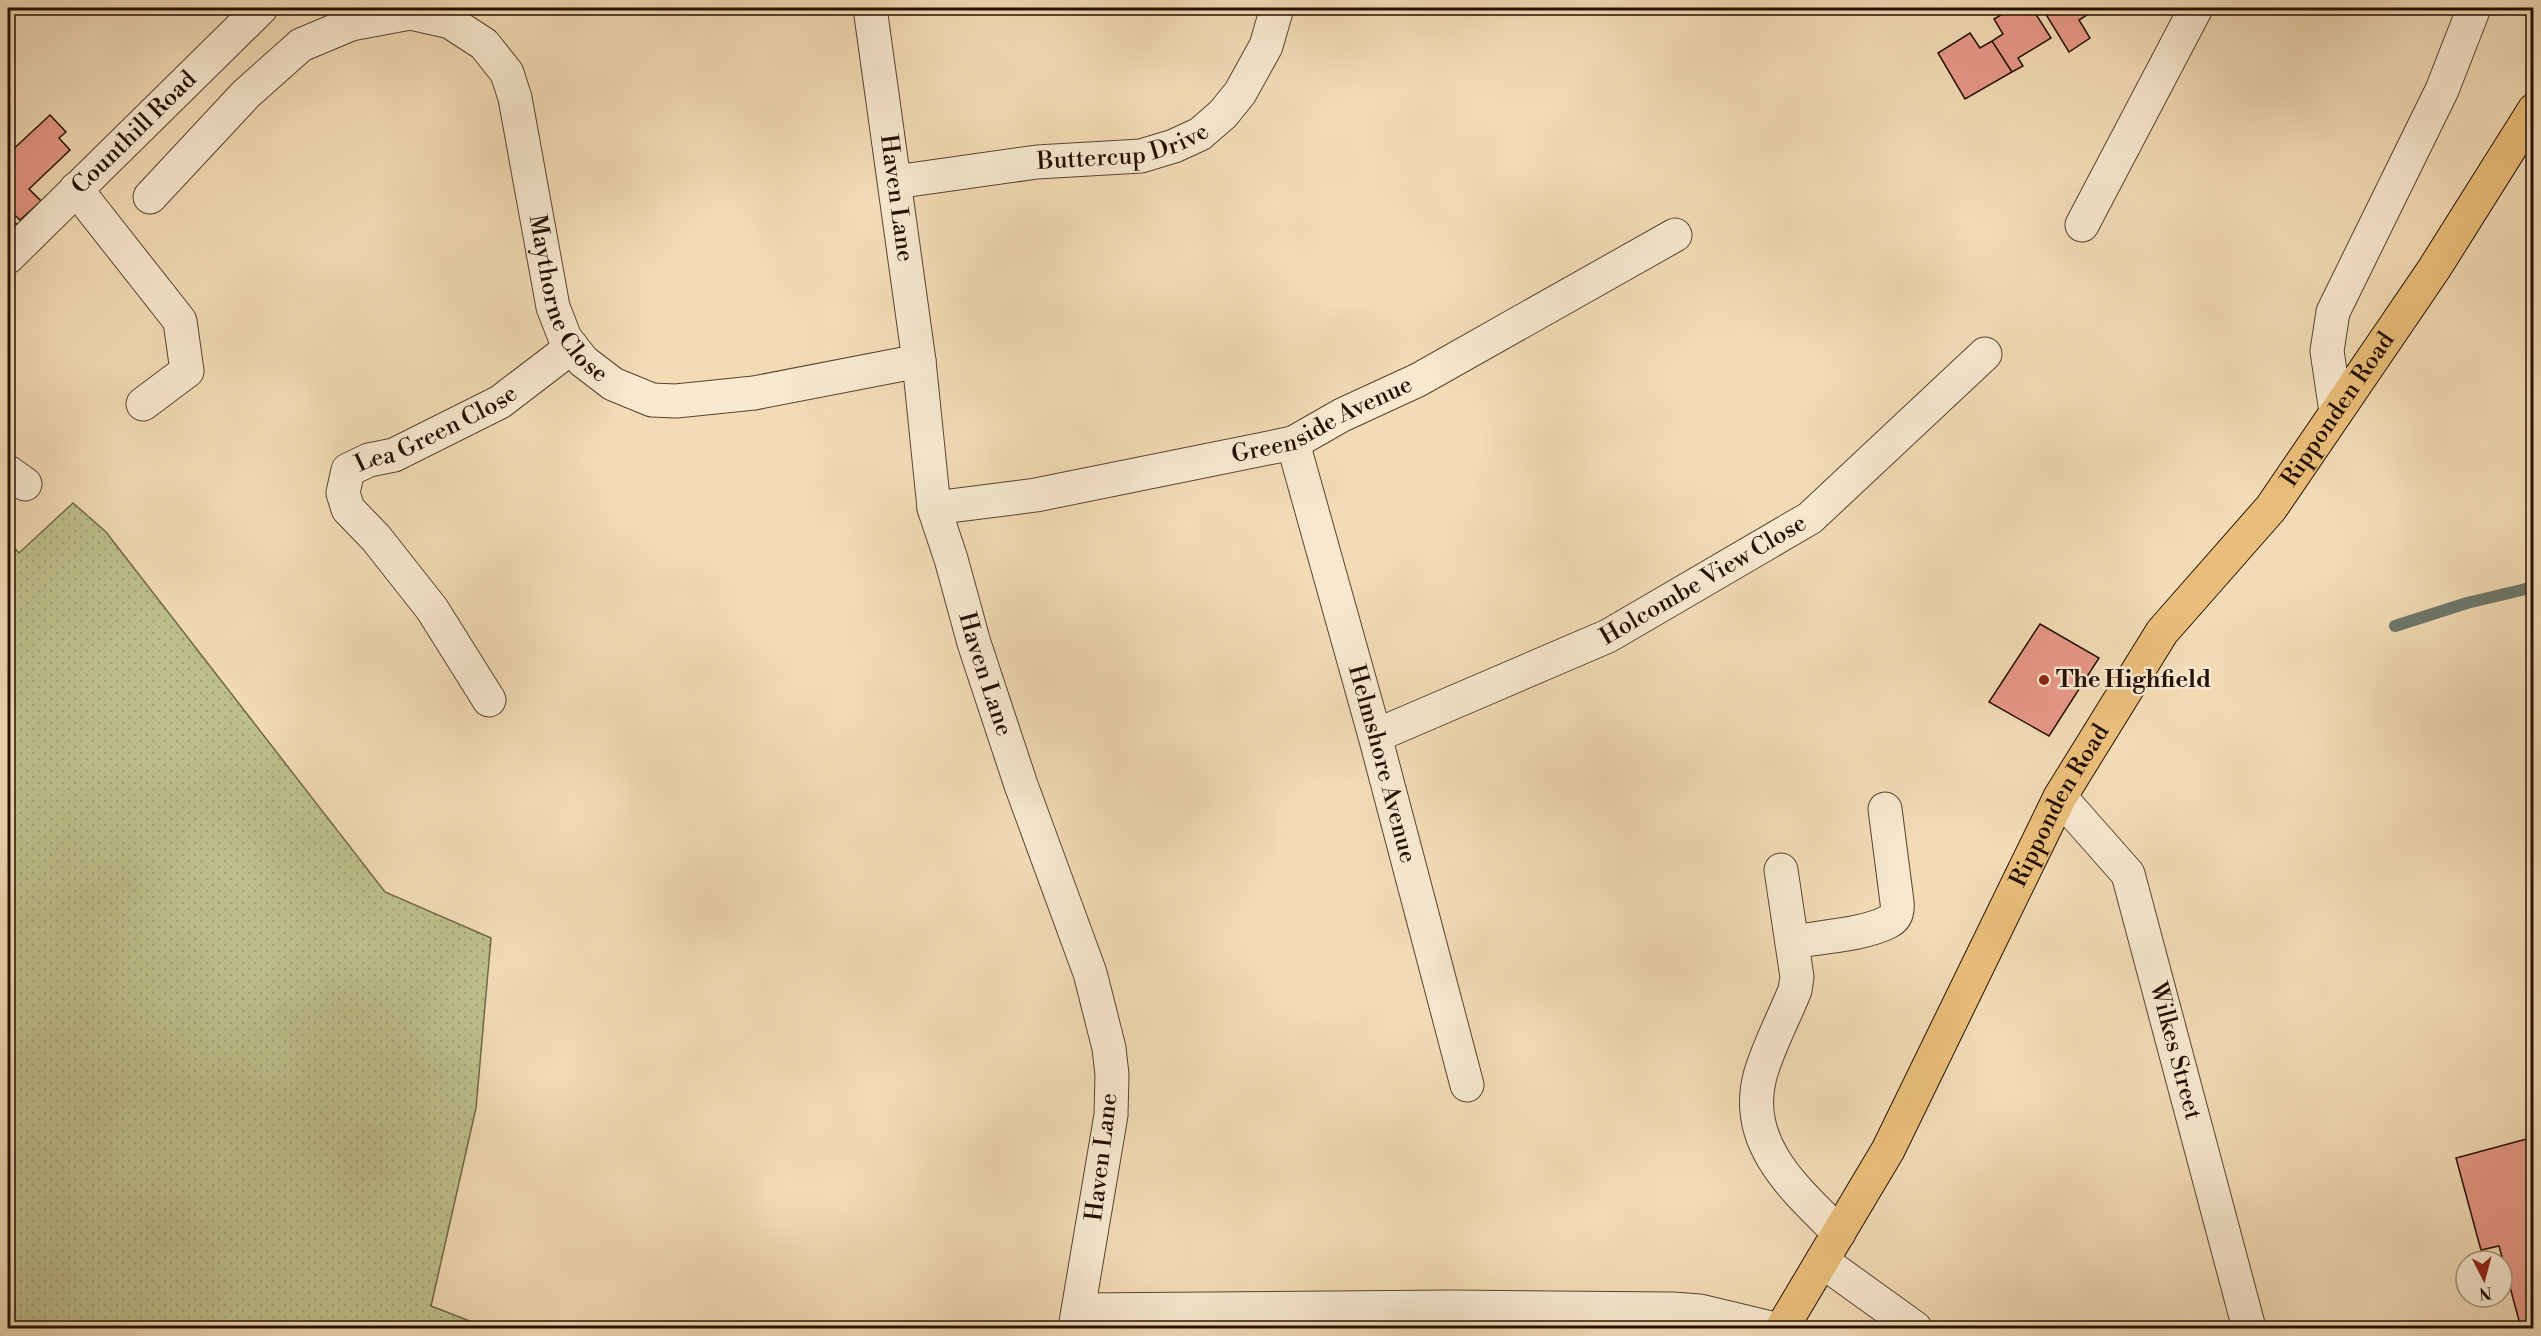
<svg xmlns="http://www.w3.org/2000/svg" width="2541" height="1336" viewBox="0 0 2541 1336" font-family="'Libre Bodoni',serif">
  <style>
    .grass { fill: url(#grass-dots); stroke: #716848; stroke-width: 1.5 }
    .lines { fill: none; stroke-linecap: round; stroke-linejoin: round }
    .stream { stroke: #6c776c; stroke-width: 12 }
    .building { fill: #e79887; stroke: #251005; stroke-width: 1.5 }
    .minor-casing { stroke: #584331; stroke-width: 35 }
    .major-casing { stroke: #251005; stroke-width: 35 }
    .minor { stroke: #f7e8cf; stroke-width: 33 }
    .major { stroke: #e9be7a; stroke-width: 33 }
    .poi-dot { fill: #8f2418; stroke: #f7e8cf; stroke-width: 2 }
    .labels { text-anchor: middle; dominant-baseline: central; stroke-width: 5; stroke-linejoin: round; paint-order: stroke }
    .street-label { font-size: 24px; fill: #251005; stroke: #f7e8cf }
    .poi-label { font-size: 24px; font-weight: bold; fill: #251005; stroke: #f7e8cf; text-anchor: start }
  </style>
  <defs>
    <pattern id="grass-dots" width="8" height="8" patternUnits="userSpaceOnUse" patternTransform="scale(1.5)"><rect width="8" height="8" fill="#bdc08c"/><path d="M2 2h.1M6 6h.1" fill="none" stroke="#a2a477" stroke-width="1.8" stroke-linecap="round"/></pattern>
  </defs>
  <rect width="100%" height="100%" fill="#f2dbb5"/>
  <filter id="stains"><feTurbulence type="fractalNoise" baseFrequency=".00333" numOctaves="4"/><feColorMatrix values="0 0 0 0 .2 0 0 0 0 .09 0 0 0 0 .02 0 0 0 .5 -.17"/></filter>
  <radialGradient id="worn" r=".72"><stop offset=".6" stop-color="#630" stop-opacity="0"/><stop offset="1" stop-color="#630" stop-opacity=".3"/></radialGradient>
  <path class="grass" d="M 73,503 L 106,532 L 385,892 L 491,938 L 476,1108 L 431,1306 L 488,1328 L 8,1328 L 8,541 L 19,553 Z"/>
  <g class="lines">
    <path class="stream" d="M 2395,626 L 2467,603 L 2534,587"/>
  </g>
  <path class="building" d="M 2013,8 L 2032,8 L 2051,38 L 2018,58 L 2023,66 L 2012,72 L 1992,41 L 2003,34 L 1994,19 Z
    M 2042,8 L 2094,8 L 2095,10 L 2079,20 L 2090,38 L 2069,52 Z
    M 1970,33 L 1980,48 L 1992,41 L 2012,72 L 1965,99 L 1938,53 Z
    M 50,115 L 66,132 L 59,138 L 70,150 L 29,189 L 41,201 L 20,220 L 8,209 L 8,154 Z
    M 8,217 L 18,225 L 8,233 Z
    M 2040,624 L 2099,658 L 2049,736 L 1989,702 Z
    M 2534,1137 L 2534,1325 L 2521,1328 L 2499,1246 L 2481,1250 L 2456,1158 Z"/>
  <g class="lines">
    <defs>
      <g id="minor">
        <path id="s1" d="M 870,8 L 919,361 L 934,508 L 951,559 L 974,643 L 1021,785 L 1090,973 L 1109,1048 L 1112,1075 L 1111,1115 L 1075,1328"/>
        <path id="s2" d="M 895,182 L 1037,162 L 1141,156 L 1174,146 L 1200,134 L 1223,114 L 1240,93 L 1266,46 L 1277,8"/>
        <path d="M 76,189 L 180,321 L 187,371 L 143,404"/>
        <path id="s3" d="M 150,197 L 246,94 L 301,45 L 351,24 L 410,13 L 450,22 L 484,44 L 507,73 L 515,98 L 553,307 L 565,338 L 583,361 L 613,384 L 652,400 L 676,401 L 754,393 L 919,361"/>
        <path d="M 2082,225 L 2196,8"/>
        <path id="s4" d="M 8,257 L 261,8"/>
        <path d="M 2336,412 L 2327,351 L 2333,312 L 2442,90 L 2474,8"/>
        <path id="s5" d="M 1293,443 L 1375,736 L 1467,1085"/>
        <path d="M 8,472 L 25,484"/>
        <path id="s6" d="M 934,508 L 1036,495 L 1293,443 L 1342,415 L 1418,380 L 1675,235"/>
        <path id="s7" d="M 489,700 L 432,609 L 376,538 L 348,509 L 343,493 L 348,470 L 369,460 L 394,455 L 500,402 L 572,347"/>
        <path id="s8" d="M 1375,736 L 1608,636 L 1810,518 L 1985,354"/>
        <path id="s9" d="M 2060,797 L 2128,874 L 2249,1328"/>
        <path d="M 1781,870 L 1797,977 L 1795,990 C 1784,1018 1768,1047 1760,1076 C 1742,1144 1796,1190 1839,1233"/>
        <path d="M 1792,942 C 1820,937 1863,935 1888,922 C 1896,918 1898,911 1897,902 L 1885,809"/>
        <path d="M 1822,1261 L 1915,1328"/>
        <path d="M 1079,1310 L 1451,1307 L 1672,1309 L 1700,1311 L 1771,1328"/>
      </g>
      <g id="major">
        <path id="s10" d="M 1782,1328 L 1888,1150 L 2060,797 L 2162,632 L 2271,508 L 2434,269 L 2534,110"/>
      </g>
    </defs>
    <use href="#minor" class="minor-casing"/>
    <use href="#major" class="major-casing"/>
    <use href="#minor" class="minor"/>
    <use href="#major" class="major"/>
  </g>
  <circle class="poi-dot" cx="2044" cy="680" r="6"/>
  <g class="labels">
    <g class="street-label">
      <text stroke="none"><textPath href="#s4" startOffset="177">Counthill Road</textPath></text>
      <text stroke="none"><textPath href="#s2" startOffset="231">Buttercup Drive</textPath></text>
      <text stroke="none"><textPath href="#s1" startOffset="192">Haven Lane</textPath></text>
      <text stroke="none"><textPath href="#s3" startOffset="684">Maythorne Close</textPath></text>
      <text stroke="none"><textPath href="#s10" startOffset="1078">Ripponden Road</textPath></text>
      <text stroke="none"><textPath href="#s6" startOffset="400">Greenside Avenue</textPath></text>
      <text stroke="none"><textPath href="#s7" startOffset="376">Lea Green Close</textPath></text>
      <text stroke="none"><textPath href="#s8" startOffset="364">Holcombe View Close</textPath></text>
      <text stroke="none"><textPath href="#s1" startOffset="678">Haven Lane</textPath></text>
      <text stroke="none"><textPath href="#s5" startOffset="333">Helmshore Avenue</textPath></text>
      <text stroke="none"><textPath href="#s10" startOffset="592">Ripponden Road</textPath></text>
      <text stroke="none"><textPath href="#s9" startOffset="286">Wilkes Street</textPath></text>
      <text transform="translate(1102 1157) rotate(-83)">Haven Lane</text>
    </g>
    <g class="poi-label">
      <text x="2056" y="680">The Highfield</text>
    </g>
  </g>
  <rect width="2541" height="1336" fill="none" stroke="#f2dbb5" stroke-width="30"/>
  <rect x="9" y="9" width="2523" height="1318" fill="none" stroke="#251005" stroke-width="3"/>
  <rect x="15" y="15" width="2511" height="1306" fill="none" stroke="#251005" stroke-width="1.5"/>
  <g transform="translate(2484 1279) rotate(174)"><circle r="28" fill="#f7e8cf" stroke="#a3927e" stroke-width="1.5"/>
  <path d="M0-4.5L10 22L0 15L-10 22Z" fill="#8f2418"/>
  <text y="-9" font-size="16" font-weight="bold" text-anchor="middle" fill="#251005">N</text>
  </g>
  <rect width="100%" height="100%" filter="url(#stains)"/>
  <rect width="100%" height="100%" fill="url(#worn)"/>
</svg>
